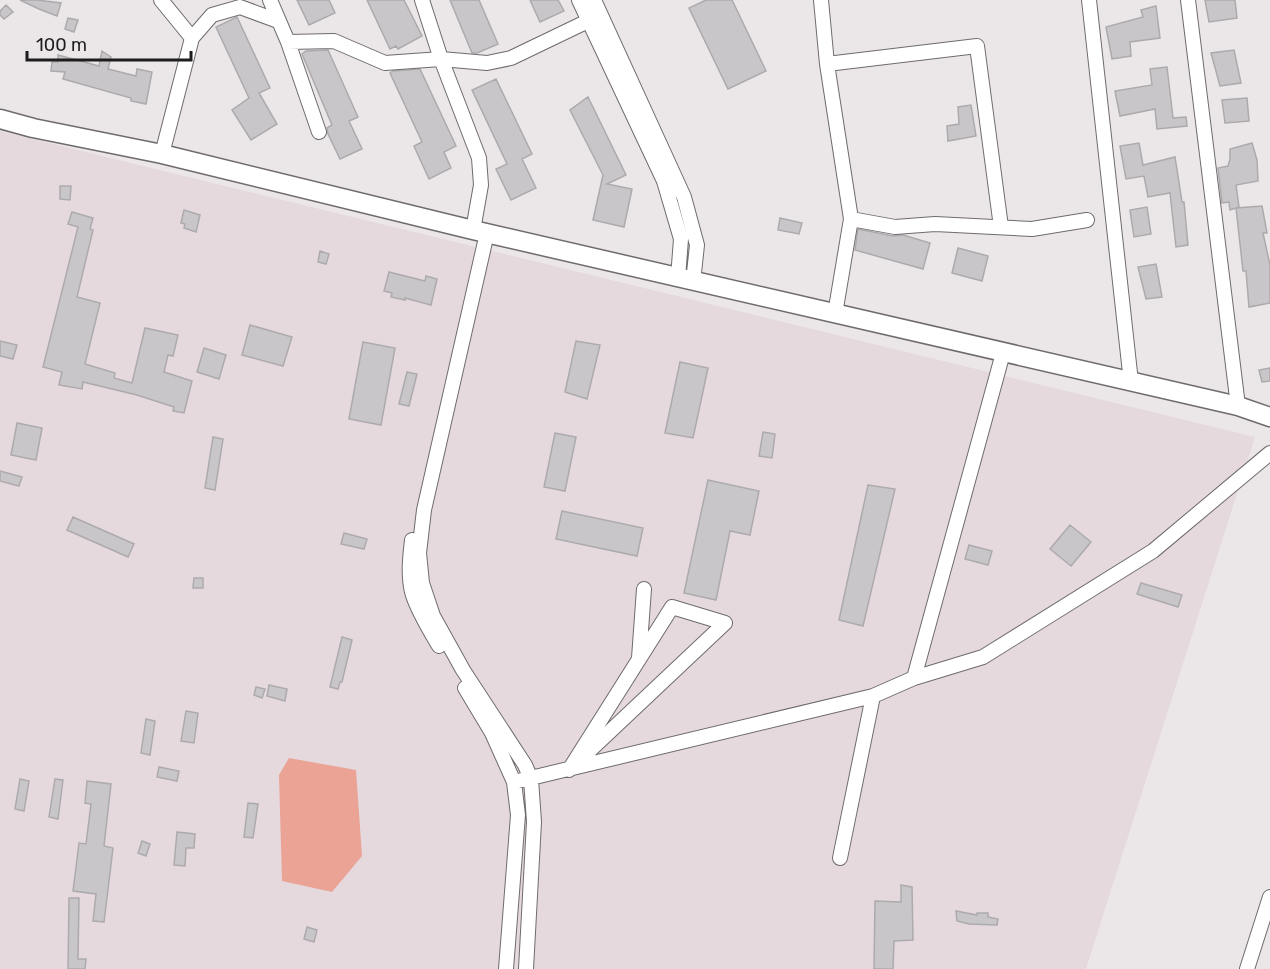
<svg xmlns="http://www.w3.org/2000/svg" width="1270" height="969" viewBox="0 0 1270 969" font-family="Rubik,sans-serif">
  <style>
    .built { fill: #e5d9de }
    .green { fill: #eaa395 }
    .building { fill: #c9c6c9; stroke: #adaaad; stroke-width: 1.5 }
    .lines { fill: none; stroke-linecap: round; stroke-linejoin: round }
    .minor-casing { stroke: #6f6b6d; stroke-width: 16 }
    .secondary-casing { stroke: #6f6b6d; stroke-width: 21 }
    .minor { stroke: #fff; stroke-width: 14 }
    .secondary { stroke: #fff; stroke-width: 18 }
  </style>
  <rect width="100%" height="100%" fill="#ebe7e8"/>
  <path class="built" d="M 0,131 L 1255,437 L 1086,969 L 0,969 Z"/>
  <path class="green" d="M 289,758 L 356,770 L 362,856 L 332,892 L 282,881 L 279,775 Z"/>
  <path class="building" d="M 20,0 L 37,0 L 61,3 L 57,16 L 39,9 Z
    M 297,0 L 329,0 L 335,13 L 309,25 Z
    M 367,0 L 404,0 L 422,36 L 398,49 L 396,46 L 390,49 Z
    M 450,0 L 479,0 L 498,44 L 477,53 L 472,53 Z
    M 530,0 L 558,0 L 564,11 L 540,22 Z
    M 706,0 L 732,0 L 766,71 L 728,89 L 689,8 Z
    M 1205,0 L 1235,0 L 1237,18 L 1209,22 Z
    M 6,5 L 13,12 L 4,19 L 0,15 L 0,11 Z
    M 1156,6 L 1160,38 L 1130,42 L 1131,56 L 1112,59 L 1106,27 L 1143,17 L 1141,10 Z
    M 237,17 L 270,88 L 259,93 L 277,124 L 251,140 L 232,110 L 249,98 L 216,27 Z
    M 68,18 L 78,20 L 74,32 L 65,29 Z
    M 328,50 L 358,117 L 349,121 L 362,149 L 340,159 L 328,134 L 327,128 L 332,125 L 302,54 L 306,51 Z
    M 1234,50 L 1241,83 L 1220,86 L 1211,53 Z
    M 102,51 L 111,57 L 108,69 L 136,76 L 137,69 L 152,72 L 146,104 L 131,101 L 131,98 L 63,79 L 65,72 L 51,71 L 52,62 L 58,62 L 58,55 L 99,66 Z
    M 1167,67 L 1173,118 L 1186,117 L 1187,126 L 1157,129 L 1155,109 L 1120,116 L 1115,91 L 1152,85 L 1150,69 Z
    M 420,69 L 456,146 L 444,152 L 451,168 L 429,179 L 414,146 L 422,142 L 390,73 L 393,71 Z
    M 496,79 L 532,154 L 522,159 L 536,188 L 511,200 L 496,169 L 507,164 L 472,90 Z
    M 588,97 L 626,175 L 607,184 L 632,189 L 624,227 L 593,220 L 603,175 L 570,110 Z
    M 1247,98 L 1249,121 L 1225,123 L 1222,100 Z
    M 971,105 L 976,136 L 948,141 L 947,126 L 959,124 L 958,107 Z
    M 1139,143 L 1143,165 L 1175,157 L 1182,202 L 1184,202 L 1188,245 L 1176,247 L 1170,193 L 1148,197 L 1144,176 L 1126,179 L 1120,146 Z
    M 1252,143 L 1257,160 L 1258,181 L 1236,185 L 1239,207 L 1230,210 L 1229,202 L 1222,203 L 1218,168 L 1228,166 L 1230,159 L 1230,149 Z
    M 60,186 L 71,186 L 70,200 L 60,199 Z
    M 1262,206 L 1267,233 L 1263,233 L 1270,265 L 1270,303 L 1249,307 L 1246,271 L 1243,271 L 1236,208 Z
    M 1147,207 L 1151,234 L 1134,237 L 1130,210 Z
    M 184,210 L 200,215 L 196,232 L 184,228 L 185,224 L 181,223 Z
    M 72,212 L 93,218 L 90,229 L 93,230 L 77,297 L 100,303 L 85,364 L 115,373 L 114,378 L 132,383 L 145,328 L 178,335 L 173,356 L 168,355 L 164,372 L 192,381 L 184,413 L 173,411 L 174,407 L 137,395 L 83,382 L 82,389 L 59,385 L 62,372 L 43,367 L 78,227 L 68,224 Z
    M 780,218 L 802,223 L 799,234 L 778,230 Z
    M 858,229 L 893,236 L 903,235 L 930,243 L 923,269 L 855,250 Z
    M 958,248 L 988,256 L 982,281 L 952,273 Z
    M 320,251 L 329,254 L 326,264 L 318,262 Z
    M 1156,264 L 1162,297 L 1146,299 L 1138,267 Z
    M 389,272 L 425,281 L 426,276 L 437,279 L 431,305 L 405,298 L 405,300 L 391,297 L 392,293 L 384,291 Z
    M 250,325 L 292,337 L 283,366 L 242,355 Z
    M 0,341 L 17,345 L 13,359 L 0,356 Z
    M 576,341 L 600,345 L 587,399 L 565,392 Z
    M 363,342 L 395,348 L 381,425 L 349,419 Z
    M 204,348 L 226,355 L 219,379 L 197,372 Z
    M 680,362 L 708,368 L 693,438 L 665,433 Z
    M 1270,368 L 1270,381 L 1262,382 L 1259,370 Z
    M 407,372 L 417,374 L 409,406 L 399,404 Z
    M 17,423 L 42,428 L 36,460 L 11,455 Z
    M 763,432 L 775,434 L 772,458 L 759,456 Z
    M 555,433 L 576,437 L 565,491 L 544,487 Z
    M 213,437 L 223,439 L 215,490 L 205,488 Z
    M 0,471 L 22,477 L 19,486 L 0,481 Z
    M 708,480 L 759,491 L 750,535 L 730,531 L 716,600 L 684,593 Z
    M 868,485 L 895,489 L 863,626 L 839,620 Z
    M 562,511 L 643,528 L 637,556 L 556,539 Z
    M 73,517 L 134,544 L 128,557 L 67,530 Z
    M 1070,525 L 1091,542 L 1071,566 L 1050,549 Z
    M 344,533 L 367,539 L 364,549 L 341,544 Z
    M 969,545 L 992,551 L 988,565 L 965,559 Z
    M 194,578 L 203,578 L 203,588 L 193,588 Z
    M 1141,583 L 1182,595 L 1178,607 L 1137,594 Z
    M 342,637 L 352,640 L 342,682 L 340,682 L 338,689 L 330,687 Z
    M 269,685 L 287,689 L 285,701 L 267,696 Z
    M 256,687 L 265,689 L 262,698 L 254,695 Z
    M 186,711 L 198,713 L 194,743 L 181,741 Z
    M 146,719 L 155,721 L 150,755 L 141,753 Z
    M 159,767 L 179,771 L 177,781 L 157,777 Z
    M 20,779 L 29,781 L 24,811 L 15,809 Z
    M 55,779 L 63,780 L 58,819 L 49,817 Z
    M 87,781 L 111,784 L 104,846 L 113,848 L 104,922 L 93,921 L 96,894 L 73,891 L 79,843 L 86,844 L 91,804 L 85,803 Z
    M 248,803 L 258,804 L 253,838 L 244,837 Z
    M 177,832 L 195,834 L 194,848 L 186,848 L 185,866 L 174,865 Z
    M 142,841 L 150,844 L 146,856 L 138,853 Z
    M 901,885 L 912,887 L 913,940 L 894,941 L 893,969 L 874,969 L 875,901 L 901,902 Z
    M 69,898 L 79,898 L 78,959 L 86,959 L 85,969 L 68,969 Z
    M 956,911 L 977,915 L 977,913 L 988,913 L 988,917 L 998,919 L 997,925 L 969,924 L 957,921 Z
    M 307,927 L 317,930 L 314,942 L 304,939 Z"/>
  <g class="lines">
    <defs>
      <path id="minor" d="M 161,0 L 192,38
        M 270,0 L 288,42 L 319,132
        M 422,0 L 441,59 L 479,158 L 481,185 L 473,230
        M 579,0 L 664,181 L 681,239 L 678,278
        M 594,0 L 684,197 L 697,245 L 693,282
        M 821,0 L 827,64
        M 1089,0 L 1131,382
        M 1188,0 L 1238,406
        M 288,42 L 334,41 L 385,63 L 441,59 L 487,63 L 511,58 L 588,21
        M 162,154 L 192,38 L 212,15 L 240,7 L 278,21
        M 851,219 L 827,64 L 977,46 L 1001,227
        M 487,233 L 424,510 L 419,553 L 422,583 L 433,616 L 463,670 L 525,765 L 531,779 L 534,822 L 526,969
        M 835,314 L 851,219 L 895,227 L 935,224 L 1032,229 L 1087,220
        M 412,540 C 410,557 408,575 412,592 C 416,608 430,631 439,646
        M 672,607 L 725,623 L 569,770 Z
        M 639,658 L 644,589
        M 914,678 L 1003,353
        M 465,688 L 492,733 L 514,782 L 518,815 L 506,969
        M 514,782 L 873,696 L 914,678 L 983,657 L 1153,551 L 1270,453
        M 840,858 L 873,696
        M 1247,969 L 1270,897"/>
      <path id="secondary" d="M 0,119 L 33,128 L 162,154 L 473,230 L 1238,406 L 1270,417"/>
    </defs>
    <use href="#minor" class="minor-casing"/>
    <use href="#secondary" class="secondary-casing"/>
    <use href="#minor" class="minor"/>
    <use href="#secondary" class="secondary"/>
  </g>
  <path d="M27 51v9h164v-9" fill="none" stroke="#1e1d1d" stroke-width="3"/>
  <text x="36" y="51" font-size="18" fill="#1e1d1d" stroke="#ebe7e8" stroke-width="4.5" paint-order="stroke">100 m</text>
</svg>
